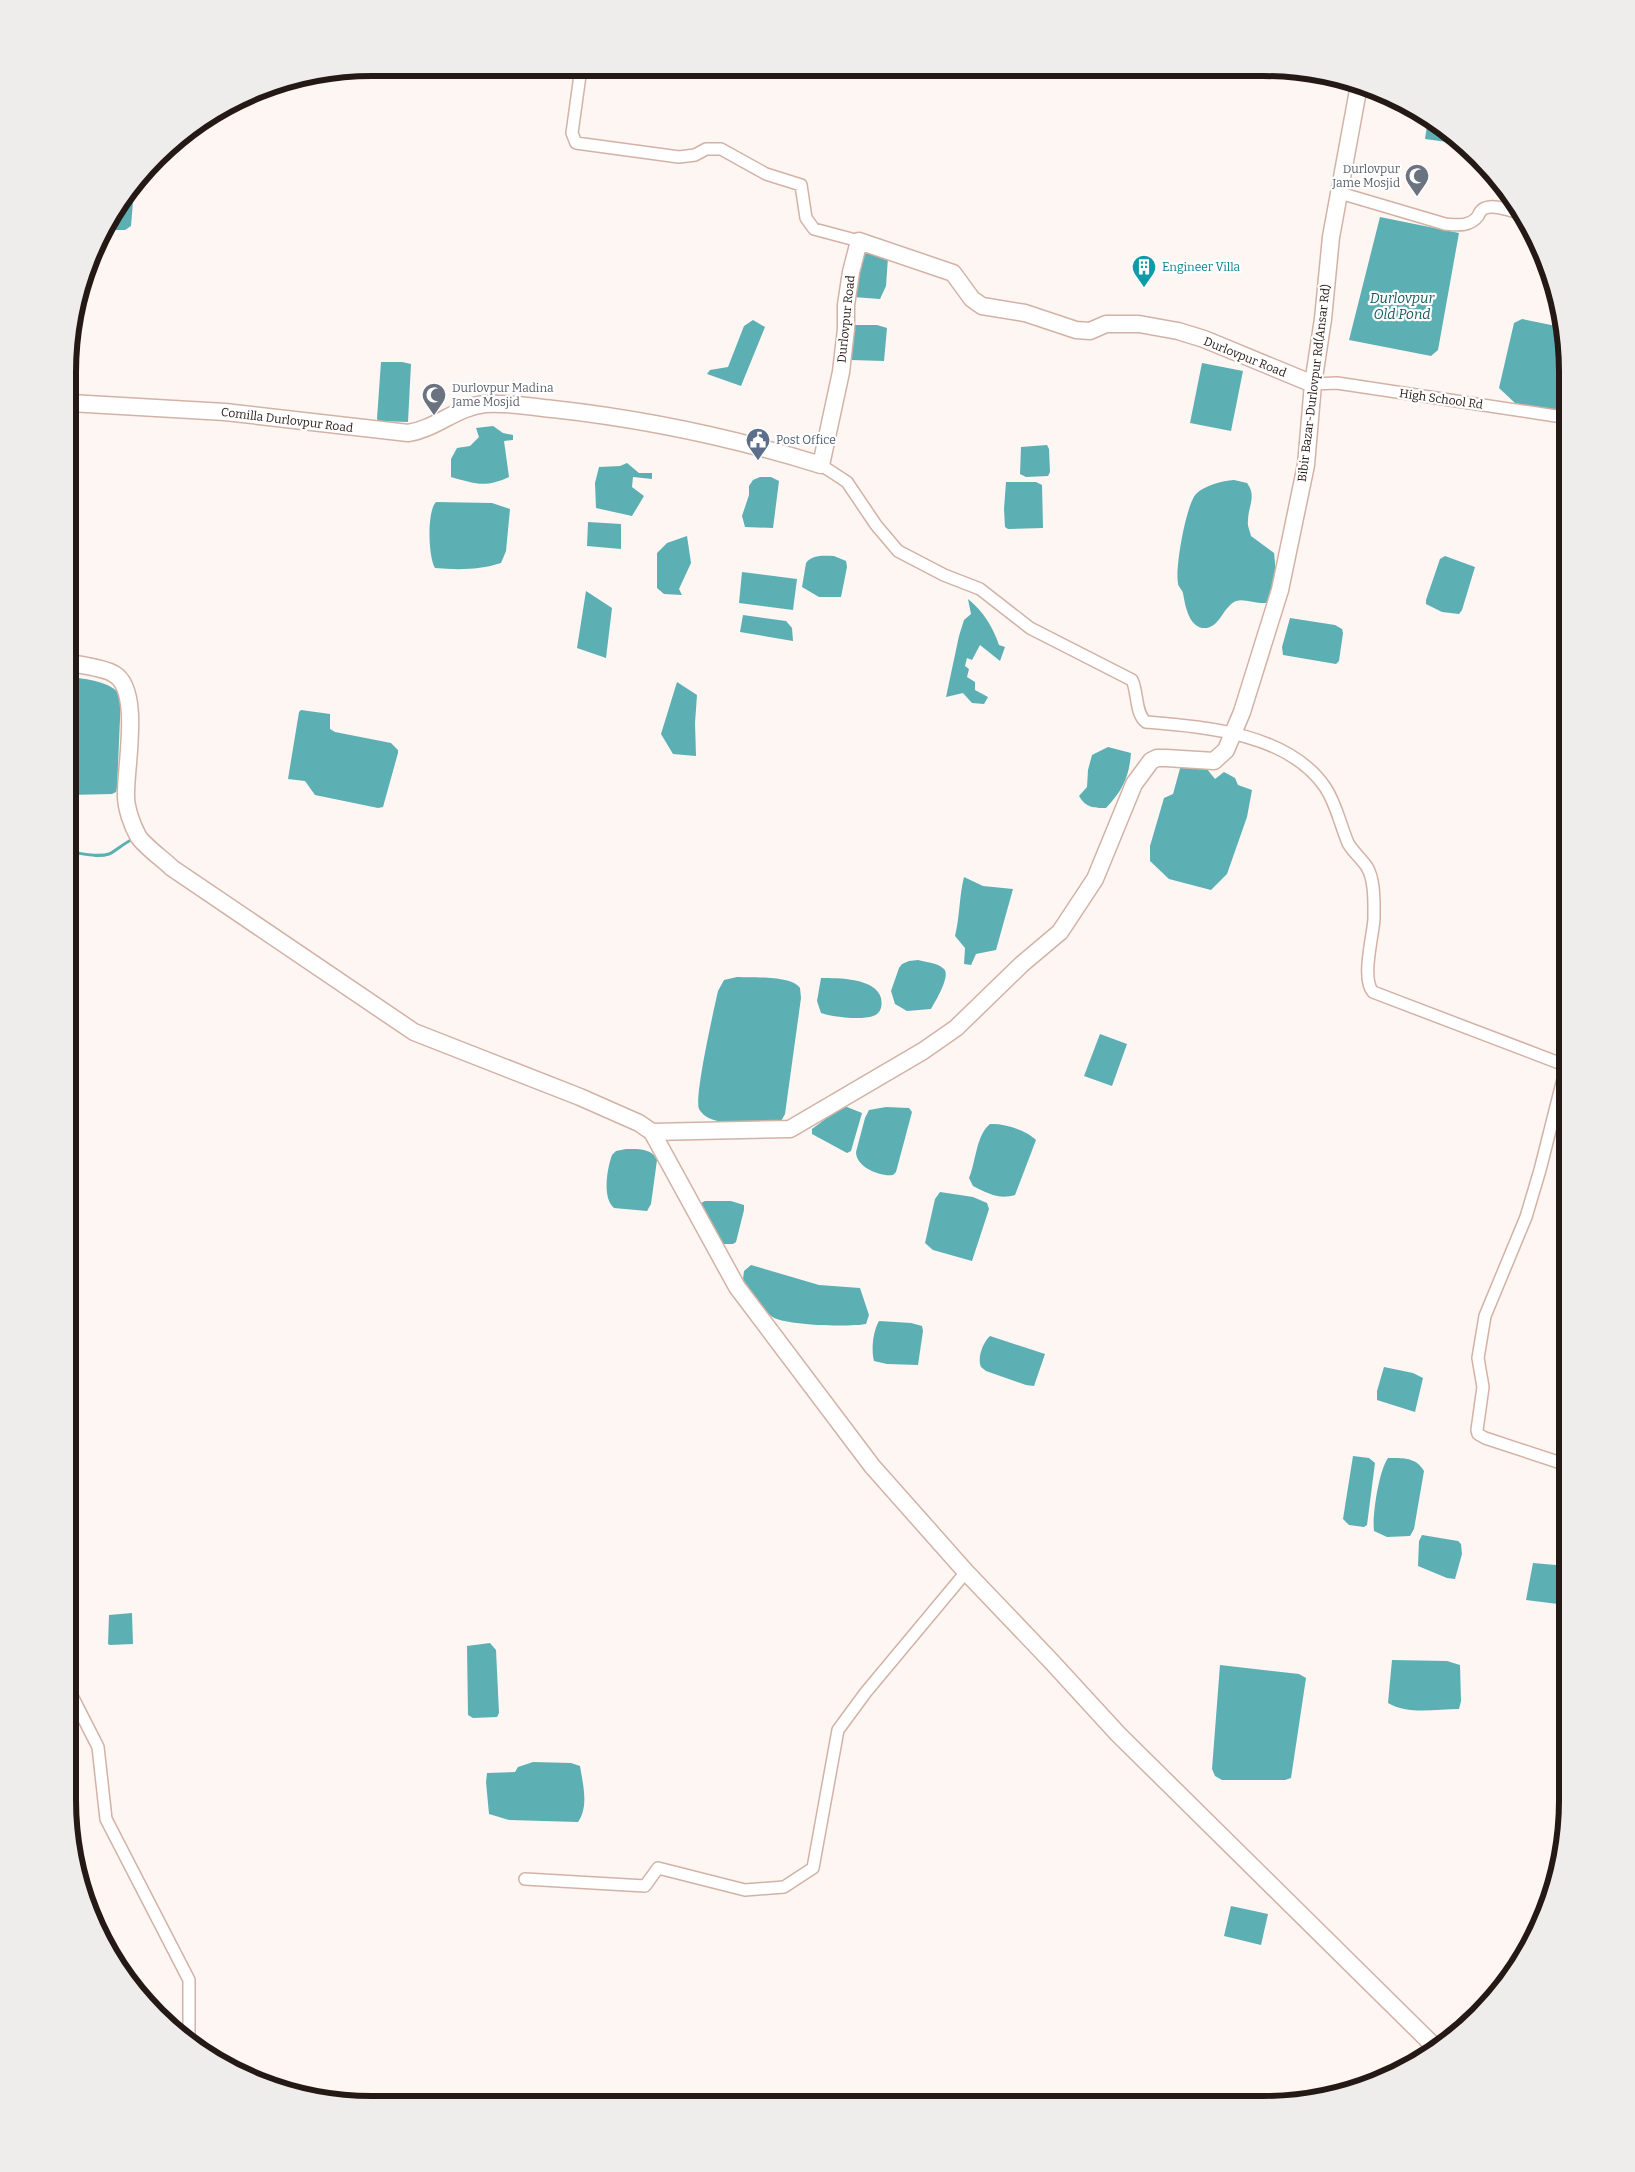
<svg xmlns="http://www.w3.org/2000/svg" width="1635" height="2172" viewBox="0 0 1635 2172" font-family="Bitter,serif">
  <style>
    .water { fill: #5cafb3 }
    .lines { fill: none; stroke-linecap: round; stroke-linejoin: round }
    .stream { stroke: #5cafb3; stroke-width: 3 }
    .street-casing { stroke: #d3b2a6; stroke-width: 14 }
    .secondary-casing { stroke: #d3b2a6; stroke-width: 19 }
    .street { stroke: #fff; stroke-width: 11 }
    .secondary { stroke: #fff; stroke-width: 16 }
    .labels { text-anchor: middle; dominant-baseline: central; stroke-width: 4.5; stroke-linejoin: round; paint-order: stroke }
    .worship-label { font-size: 12px; fill: #5b616d; stroke: #fff; text-anchor: end }
    .culture-label { font-size: 12px; fill: #0d838f; stroke: #fff; text-anchor: start }
    .street-label { font-size: 12px; fill: #251915; stroke: #fff }
    .service-label { font-size: 12px; fill: #4e5e75; stroke: #fff; text-anchor: start }
    .water-label { font-size: 14px; font-style: italic; fill: #175d60; stroke: #fff }
    .rim { fill: none; stroke: #251915; stroke-width: 6 }
  </style>
  <rect width="100%" height="100%" fill="#fdf6f3"/>
  <path class="water" d="M 1428,119 L 1448,130 L 1462,144 L 1425,139 Z
    M 134,189 L 131,226 L 125,230 L 105,230 L 108,220 Z
    M 1380,217 L 1459,233 L 1438,350 L 1431,356 L 1349,340 Z
    M 863,251 L 888,257 L 886,286 L 880,299 L 853,297 Z
    M 1522,319 L 1561,327 C 1565,355 1569,382 1564,410 L 1558,412 L 1515,403 L 1499,388 L 1514,323 Z
    M 753,320 L 765,327 L 741,386 L 707,374 L 710,370 L 728,367 L 744,326 Z
    M 854,325 L 877,325 L 887,328 L 884,361 L 851,360 Z
    M 381,362 L 402,362 L 411,364 L 408,422 L 379,421 L 377,419 Z
    M 1202,363 L 1243,371 L 1231,431 L 1190,423 Z
    M 493,426 L 503,433 L 513,435 L 513,440 L 504,441 L 509,477 C 485,488 476,484 451,477 L 451,459 L 457,448 L 470,446 L 479,437 L 476,428 Z
    M 1047,445 L 1049,449 L 1050,472 L 1048,476 L 1026,477 L 1020,474 L 1021,447 Z
    M 627,463 L 639,473 L 652,473 L 652,479 L 633,477 L 632,487 L 644,496 L 632,516 L 596,508 L 595,483 L 599,467 L 620,466 Z
    M 760,477 L 771,477 L 779,481 L 773,528 L 745,527 L 742,516 L 749,495 L 749,486 L 753,480 Z
    M 1234,480 L 1247,483 C 1257,496 1248,506 1248,521 C 1247,526 1250,531 1251,536 L 1274,553 C 1276,569 1277,590 1266,603 C 1257,604 1243,598 1236,601 C 1222,607 1220,630 1202,628 C 1188,625 1185,604 1183,593 C 1182,589 1178,587 1178,583 C 1175,568 1186,505 1196,494 C 1205,485 1222,481 1234,480 Z
    M 1006,482 L 1036,482 L 1042,485 L 1043,528 L 1008,529 L 1005,527 L 1004,509 Z
    M 436,502 L 492,503 L 510,509 L 506,551 L 501,563 C 479,570 458,570 435,568 C 428,556 427,511 436,502 Z
    M 588,522 L 621,524 L 621,549 L 587,546 Z
    M 687,536 L 691,563 L 679,589 L 682,595 L 664,594 L 657,588 L 657,553 L 667,543 Z
    M 834,556 L 846,561 L 847,567 L 841,597 L 819,597 L 802,587 L 806,563 C 813,554 824,556 834,556 Z
    M 1445,556 L 1475,567 L 1462,610 L 1459,614 L 1442,612 L 1426,604 L 1426,600 L 1440,559 Z
    M 742,572 L 797,579 L 793,610 L 739,603 Z
    M 586,591 L 612,608 L 606,658 L 577,648 Z
    M 968,599 C 983,611 993,627 999,645 L 1005,647 L 1000,661 L 980,645 L 972,660 L 967,658 L 965,666 L 969,669 L 967,677 L 975,682 L 975,690 L 988,697 L 984,704 L 972,703 L 963,693 L 946,697 L 959,636 L 964,620 L 971,614 Z
    M 743,615 L 786,621 L 792,628 L 793,641 L 740,632 Z
    M 1290,618 L 1335,625 L 1342,629 L 1343,633 L 1339,661 L 1336,664 L 1283,655 L 1282,647 Z
    M 70,677 C 86,679 111,681 121,696 L 117,788 L 116,792 L 112,794 L 69,795 Z
    M 677,682 L 697,695 L 695,723 L 696,756 L 673,754 L 661,734 Z
    M 301,710 L 330,714 L 330,729 L 335,732 L 391,743 L 398,750 L 398,753 L 383,807 L 378,808 L 315,795 L 305,781 L 288,779 L 299,712 Z
    M 1108,747 L 1131,753 C 1129,777 1123,790 1106,808 C 1094,808 1086,808 1079,796 L 1087,787 L 1088,770 L 1092,755 Z
    M 1181,765 L 1207,769 L 1215,779 L 1224,772 L 1235,778 L 1238,785 L 1252,790 L 1247,817 L 1227,874 L 1211,890 L 1169,879 L 1150,861 L 1150,846 L 1164,798 L 1173,794 Z
    M 964,877 L 983,886 L 1013,889 L 996,950 L 976,954 L 971,965 L 964,964 L 965,948 L 955,936 C 960,916 959,897 964,877 Z
    M 918,960 C 926,962 938,963 944,969 C 951,976 935,1002 931,1009 L 907,1011 L 895,1004 L 891,991 L 899,968 L 902,964 L 909,961 Z
    M 737,977 C 753,978 791,975 800,988 L 801,998 L 785,1114 L 780,1123 C 761,1124 718,1127 704,1115 C 702,1113 700,1111 699,1109 C 694,1097 714,1009 718,991 L 724,980 Z
    M 821,978 C 838,978 876,978 881,998 C 882,1003 882,1009 878,1013 C 870,1022 832,1017 821,1013 L 817,1001 Z
    M 1100,1034 L 1127,1044 L 1112,1086 L 1084,1076 Z
    M 847,1107 L 862,1113 L 851,1151 L 847,1153 L 812,1134 L 812,1129 L 840,1108 Z
    M 886,1107 L 909,1108 L 912,1112 L 896,1172 L 893,1175 C 880,1177 856,1167 856,1152 L 865,1118 L 869,1110 Z
    M 990,1124 C 1004,1123 1026,1130 1036,1140 L 1015,1195 C 999,1200 987,1193 973,1186 L 969,1178 C 976,1162 976,1135 990,1124 Z
    M 626,1149 C 638,1149 652,1148 657,1160 L 651,1204 L 647,1211 L 614,1208 C 602,1198 607,1169 612,1155 L 616,1151 Z
    M 940,1192 L 973,1197 L 987,1203 L 989,1209 L 972,1261 L 933,1250 L 925,1243 L 935,1199 Z
    M 705,1201 L 731,1201 L 744,1205 L 744,1210 L 736,1242 L 733,1244 L 722,1244 L 697,1205 Z
    M 751,1265 L 819,1285 L 860,1288 L 869,1315 L 866,1324 C 849,1327 784,1326 771,1316 C 760,1307 750,1291 743,1279 L 744,1271 Z
    M 879,1321 L 911,1323 L 922,1326 L 923,1331 L 918,1365 L 887,1364 L 874,1361 C 871,1350 873,1331 879,1321 Z
    M 990,1336 L 1045,1354 L 1034,1386 L 1026,1385 L 986,1371 L 981,1367 C 977,1358 983,1342 990,1336 Z
    M 1384,1367 L 1413,1373 L 1423,1378 L 1415,1412 L 1377,1400 L 1377,1391 Z
    M 1353,1456 L 1369,1458 L 1375,1463 L 1367,1525 L 1364,1527 L 1349,1525 L 1343,1519 Z
    M 1388,1458 C 1403,1458 1416,1457 1424,1471 L 1414,1529 L 1410,1536 L 1387,1537 L 1374,1531 C 1372,1516 1379,1470 1388,1458 Z
    M 1422,1535 L 1458,1541 L 1461,1544 L 1462,1554 L 1455,1579 L 1447,1578 L 1418,1566 L 1419,1541 Z
    M 1533,1563 L 1567,1566 L 1566,1605 L 1526,1600 Z
    M 132,1613 L 133,1644 L 110,1645 L 108,1644 L 109,1615 Z
    M 490,1643 L 496,1650 L 499,1713 L 497,1717 L 473,1718 L 468,1715 L 467,1646 Z
    M 1392,1660 L 1447,1661 L 1460,1665 L 1461,1701 L 1459,1709 C 1436,1709 1408,1715 1388,1703 Z
    M 1220,1665 L 1299,1674 L 1306,1678 L 1291,1778 L 1285,1780 L 1222,1780 L 1215,1776 L 1212,1769 Z
    M 533,1762 L 571,1763 L 580,1766 C 583,1785 589,1806 578,1822 L 509,1820 L 489,1814 L 486,1782 L 487,1773 L 515,1772 L 518,1767 Z
    M 1231,1906 L 1268,1914 L 1261,1945 L 1224,1936 Z"/>
  <g class="lines">
    <path class="stream" d="M 69,852 C 82,853 97,858 109,854 C 116,851 124,843 133,839"/>
    <defs>
      <path id="street" d="M 581,68 L 572,133 L 576,143 L 679,157 L 695,155 L 706,149 L 721,149 L 766,174 L 801,185 L 806,218 L 814,229 L 859,241
        M 1340,193 L 1445,224 C 1457,225 1470,227 1478,216 C 1480,212 1480,210 1485,208 C 1496,204 1509,211 1520,213
        M 1313,384 L 1337,383 L 1556,416 L 1567,413
        M 821,465 L 847,482 L 876,525 L 898,551 L 944,575 L 980,589 L 1030,628 L 1132,680 C 1138,692 1135,714 1146,722 C 1205,727 1288,733 1325,787 C 1336,803 1340,824 1348,843 C 1353,852 1361,858 1367,867 C 1375,880 1374,904 1374,919 C 1373,936 1361,979 1373,992 L 1567,1066
        M 1566,1067 L 1540,1170 L 1526,1217 L 1485,1316 L 1478,1358 L 1483,1387 L 1477,1430 L 1478,1434 L 1485,1438 L 1567,1465
        M 68,1692 L 71,1694 L 98,1747 L 106,1819 L 189,1980 L 189,2040
        M 525,1879 L 645,1886 L 658,1868 L 745,1890 L 784,1887 L 813,1868 L 838,1730 L 866,1692 L 966,1572"/>
      <path id="secondary" d="M 70,403 L 225,412 L 408,433 C 436,429 456,407 485,404 C 508,402 531,407 553,409 C 644,419 734,438 821,465 L 841,372 L 846,329 L 846,305 L 851,272 L 859,241 L 953,273 L 972,299 L 982,306 L 1025,313 L 1076,330 L 1090,331 L 1106,324 L 1139,324 L 1178,331 L 1204,339 L 1313,384
        M 70,663 C 81,665 105,668 114,674 C 142,690 125,768 126,796 C 126,808 132,825 138,836 C 144,846 163,859 172,868 L 414,1032 L 580,1097 L 639,1123 L 652,1132 L 737,1287 L 872,1466 L 966,1572 L 1051,1661 L 1118,1734 L 1435,2047
        M 652,1132 L 790,1129 L 923,1051 L 956,1028 L 1022,964 L 1060,932 L 1095,879 L 1134,784 L 1151,761 L 1157,758 L 1166,758 L 1214,761 L 1226,750 L 1242,712 L 1280,590 L 1306,465 L 1313,384 L 1323,319 L 1331,237 L 1359,85"/>
    </defs>
    <use href="#street" class="street-casing"/>
    <use href="#secondary" class="secondary-casing"/>
    <use href="#street" class="street"/>
    <use href="#secondary" class="secondary"/>
  </g>
  <defs>
    <symbol id="mosque-pin" viewBox="-11 -11 22 30"><path d="M0 17L-7.5 6A9.5 9.5 0 1 1 7.5 6Z" fill="#6b7280" stroke="#fff"/><path d="M3.5-4.9A6 6 0 1 0 3.5 4.9A5 5 0 1 1 3.5-4.9Z" fill="#fff"/></symbol>
    <symbol id="building-pin" viewBox="-11 -11 22 30"><path d="M0 17L-7.5 6A9.5 9.5 0 1 1 7.5 6Z" fill="#0f9aa8" stroke="#fff"/><path d="M-4-6H4V6H1V3H-1V6H-4ZM-2.5-4.3h1.7v1.8h-1.7ZM.8-4.3h1.7v1.8H.8ZM-2.5-1h1.7V.8h-1.7ZM.8-1h1.7V.8H.8Z" fill="#fff"/></symbol>
    <symbol id="civic-pin" viewBox="-11 -11 22 30"><path d="M0 17L-7.5 6A9.5 9.5 0 1 1 7.5 6Z" fill="#5c6f8a" stroke="#fff"/><path d="M-.6-6.5H3V-4.5H.6V-3L4-1V1h2V6H-6V1h2V-1L-.6-3ZM-1.2 2.5V6h2.4V2.5Z" fill="#fff"/></symbol>
  </defs>
  <g fill-rule="evenodd">
    <use href="#mosque-pin" x="1403" y="162" width="28" height="38"/>
    <use href="#building-pin" x="1130" y="253" width="28" height="38"/>
    <use href="#mosque-pin" x="420" y="381" width="28" height="38"/>
    <use href="#civic-pin" x="744" y="426" width="28" height="38"/>
  </g>
  <g class="labels">
    <g class="worship-label">
      <text x="1400" y="169">Durlovpur<tspan x="1400" dy="14">Jame Mosjid</tspan></text>
      <text x="452" y="388" text-anchor="start">Durlovpur Madina<tspan x="452" dy="14">Jame Mosjid</tspan></text>
    </g>
    <g class="culture-label">
      <text x="1162" y="267">Engineer Villa</text>
    </g>
    <g class="street-label">
      <text transform="translate(846 319) rotate(-84)">Durlovpur Road</text>
      <text transform="translate(1245 357) rotate(22)">Durlovpur Road</text>
      <text transform="translate(1314 383) rotate(-83)">Bibir Bazar-Durlovpur Rd(Ansar Rd)</text>
      <text transform="translate(1441 399) rotate(8)">High School Rd</text>
      <text transform="translate(287 420) rotate(7)">Comilla Durlovpur Road</text>
    </g>
    <g class="service-label">
      <text x="776" y="440">Post Office</text>
    </g>
    <g class="water-label">
      <text x="1402" y="298">Durlovpur<tspan x="1402" dy="16">Old Pond</tspan></text>
    </g>
  </g>
  <path d="M0 0H1635V2172H0ZM372 76H1263A296 296 0 0 1 1559 372V1800A296 296 0 0 1 1263 2096H372A296 296 0 0 1 76 1800V372A296 296 0 0 1 372 76Z" fill="#eeedec" fill-rule="evenodd"/>
  <path class="rim" d="M372 76H1263A296 296 0 0 1 1559 372V1800A296 296 0 0 1 1263 2096H372A296 296 0 0 1 76 1800V372A296 296 0 0 1 372 76Z"/>
</svg>
